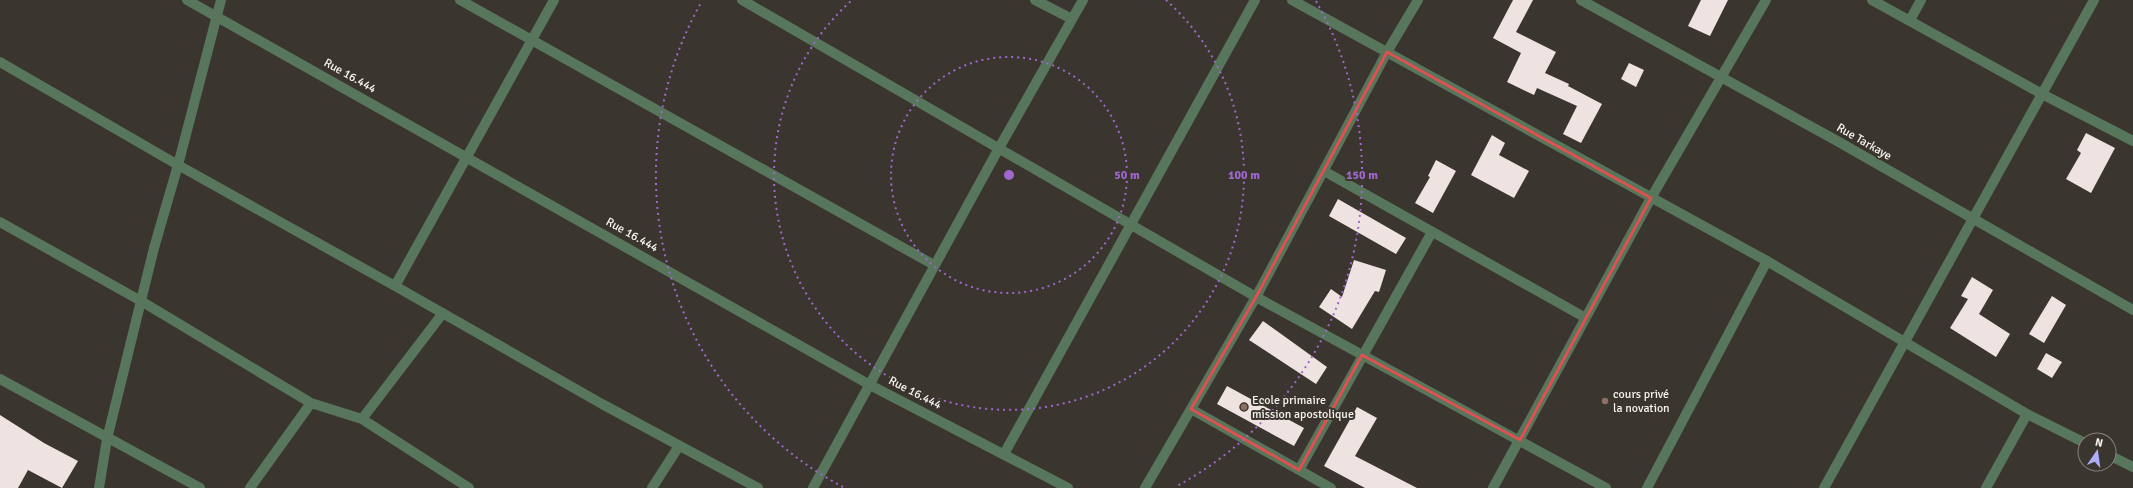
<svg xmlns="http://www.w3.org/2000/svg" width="2133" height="488" viewBox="0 0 2133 488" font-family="Signika,sans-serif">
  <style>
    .building { fill: #efe3e2 }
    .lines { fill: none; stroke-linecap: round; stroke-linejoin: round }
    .minor { stroke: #57765c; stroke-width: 10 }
    .marked { fill: none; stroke: #dd5150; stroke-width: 3; stroke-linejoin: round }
    .ring { fill: none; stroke: #a068ce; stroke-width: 2; stroke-dasharray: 2 4 }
    .education-dot { fill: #8d6e63; stroke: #3a352e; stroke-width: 1.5 }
    .labels { text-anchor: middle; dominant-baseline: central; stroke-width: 4; stroke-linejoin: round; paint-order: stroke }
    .street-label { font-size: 12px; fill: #f7f4f0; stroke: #3a352e }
    .poi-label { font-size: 12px; fill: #f7f4f0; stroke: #3a352e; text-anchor: start }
    .centre { fill: #a068ce; stroke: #3a352e; stroke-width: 2 }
    .ring-label { font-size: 12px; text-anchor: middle; font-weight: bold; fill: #a068ce; stroke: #3a352e; stroke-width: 4; stroke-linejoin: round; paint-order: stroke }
  </style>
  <rect width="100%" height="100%" fill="#3a352e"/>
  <path class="building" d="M 1513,0 L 1533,0 L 1516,32 L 1556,52 L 1545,73 L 1569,84 L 1568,86 L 1602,104 L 1581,143 L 1563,134 L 1577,106 L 1537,88 L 1534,95 L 1507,82 L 1521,53 L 1493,38 Z
    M 1701,0 L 1728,0 L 1710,36 L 1688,26 Z
    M 1629,63 L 1644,70 L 1636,87 L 1621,79 Z
    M 2086,133 L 2115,148 L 2091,193 L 2066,179 L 2081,153 L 2077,150 Z
    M 1492,135 L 1505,143 L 1499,155 L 1529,171 L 1514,198 L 1471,175 Z
    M 1436,160 L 1456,171 L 1433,213 L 1415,203 L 1430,177 L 1428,176 Z
    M 1338,199 L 1406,238 L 1396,254 L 1329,216 Z
    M 1354,260 L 1386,270 L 1379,292 L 1375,291 L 1352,329 L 1319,307 L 1331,289 L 1342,297 Z
    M 1972,277 L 1993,290 L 1979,314 L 2010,334 L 1996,357 L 1950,328 L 1968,299 L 1961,296 Z
    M 2052,296 L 2066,305 L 2044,343 L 2029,334 Z
    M 1263,321 L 1327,367 L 1316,384 L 1249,340 Z
    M 2046,353 L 2062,362 L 2052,378 L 2037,369 Z
    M 1227,386 L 1304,428 L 1294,446 L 1217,404 Z
    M 1357,407 L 1377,418 L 1355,456 L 1417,488 L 1365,488 L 1324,466 Z
    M 0,415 L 44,443 L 78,461 L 62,488 L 28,470 L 18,488 L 0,488 Z"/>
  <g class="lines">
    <path class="minor" d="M 187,0 L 870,385 L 1068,488
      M 460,0 L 934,265
      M 742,0 L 1256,297 L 1606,488
      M 1035,0 L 1072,19
      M 1292,0 L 1767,261 L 2027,414 L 2085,443
      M 1581,0 L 1839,142 L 2133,310
      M 1872,0 L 2042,94 L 2133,141
      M 1910,20 L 1921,0
      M 0,62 L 178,165 L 395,286 L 602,404 L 758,488
      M 1324,171 L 1584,317
      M 0,222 L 141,301 L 311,403 L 362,419 L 469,488
      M 395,286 L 554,0
      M 0,379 L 200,488
      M 1191,409 L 1331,488
      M 362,419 L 443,313
      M 1004,454 L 1255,0
      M 2109,455 L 2133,467
      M 1299,470 L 1432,232
      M 99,488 L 107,439 L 154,248 L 178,165 L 221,0
      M 250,488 L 311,403
      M 652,488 L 679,446
      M 813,488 L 999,148 L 1083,0
      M 1145,488 L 1256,297 L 1387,52 L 1418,0
      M 1493,488 L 1651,198 L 1766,0
      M 1647,488 L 1767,261
      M 1824,488 L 2094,0
      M 1986,488 L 2027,414"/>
  </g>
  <path class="marked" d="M 1387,52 L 1651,198 L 1520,440 L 1362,355 L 1299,470 L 1191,409 L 1256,297 Z"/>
  <g class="ring">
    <circle cx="1009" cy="175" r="118"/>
    <path d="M1166 0A235 235 0 1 1 852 0"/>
    <path d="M843 487A353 353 0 0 1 702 1M1316 1A353 353 0 0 1 1175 487"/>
  </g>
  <g class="education-dot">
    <circle cx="1605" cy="401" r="4"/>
    <circle cx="1244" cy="407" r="4"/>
  </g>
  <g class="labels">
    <g class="street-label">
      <text transform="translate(350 76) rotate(29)">Rue 16.444</text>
      <text transform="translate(1864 142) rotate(30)">Rue Tarkaye</text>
      <text transform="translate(632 235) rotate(29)">Rue 16.444</text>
      <text transform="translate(915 393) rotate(27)">Rue 16.444</text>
    </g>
    <g class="poi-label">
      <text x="1613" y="394">cours privé<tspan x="1613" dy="14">la novation</tspan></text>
      <text x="1252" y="400">Ecole primaire<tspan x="1252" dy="14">mission apostolique</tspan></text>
    </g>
  </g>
  <circle cx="1009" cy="175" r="6" class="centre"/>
  <g class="ring-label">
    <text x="1127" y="179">50 m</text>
    <text x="1244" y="179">100 m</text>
    <text x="1362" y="179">150 m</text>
  </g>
  <g transform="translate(2097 452) rotate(13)"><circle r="19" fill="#3a352e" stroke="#86817c"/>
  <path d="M0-3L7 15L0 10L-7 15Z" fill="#adaefb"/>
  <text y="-6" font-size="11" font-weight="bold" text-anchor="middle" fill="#f7f4f0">N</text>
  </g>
</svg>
